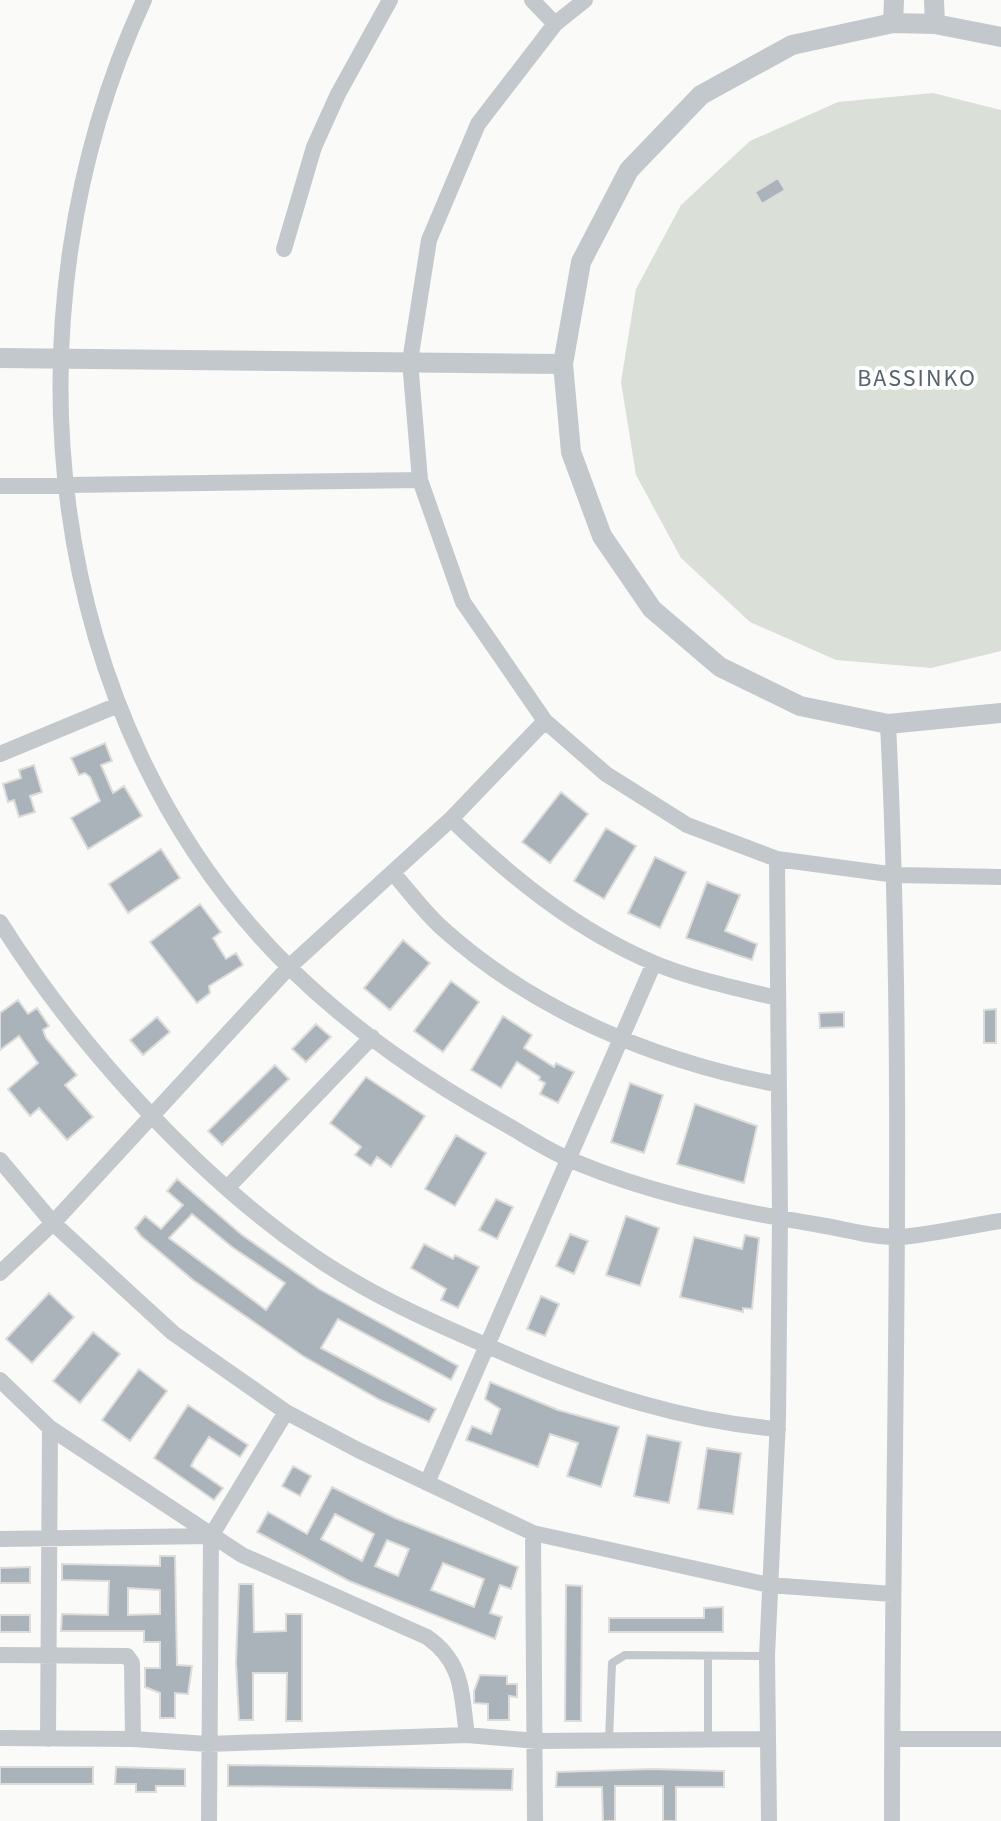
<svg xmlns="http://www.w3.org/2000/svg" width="1001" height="1821" viewBox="0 0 1001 1821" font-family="'Source Sans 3',sans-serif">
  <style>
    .green { fill: #dadfd7 }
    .building { fill: #aab3b9; stroke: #dcdcda; stroke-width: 2; fill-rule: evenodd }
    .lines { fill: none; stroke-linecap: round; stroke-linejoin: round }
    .service { stroke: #c3c8cc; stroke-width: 8 }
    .minor { stroke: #c3c8cc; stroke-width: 16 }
    .tertiary { stroke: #c3c8cc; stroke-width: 20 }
    .labels { text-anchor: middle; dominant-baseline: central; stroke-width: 8; stroke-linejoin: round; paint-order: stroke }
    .quarter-label { font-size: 24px; letter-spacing: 2px; fill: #57646e; stroke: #fff }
  </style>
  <rect width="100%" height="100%" fill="#fafaf8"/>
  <path class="green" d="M 933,93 L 1001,110 L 1001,651 L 931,668 L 836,660 L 750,622 L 681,558 L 636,475 L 621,382 L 636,289 L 681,205 L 750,141 L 838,102 Z"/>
  <path class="building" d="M 778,178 L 785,190 L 762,204 L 755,192 Z
    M 105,743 L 112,761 L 101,765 L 113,793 L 124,786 L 142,816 L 88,849 L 71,818 L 100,801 L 90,777 L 85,773 L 79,775 L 71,758 Z
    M 34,765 L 42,792 L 30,796 L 35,812 L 19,817 L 14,800 L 8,802 L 3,784 L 21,778 L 19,770 Z
    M 561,792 L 588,814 L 550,863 L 522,842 Z
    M 606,828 L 636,846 L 604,899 L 574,881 Z
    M 161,849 L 180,878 L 128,913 L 109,884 Z
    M 655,857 L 686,872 L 660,928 L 628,913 Z
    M 707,882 L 740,895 L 725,931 L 757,944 L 752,960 L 686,938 Z
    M 200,904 L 221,932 L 213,938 L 226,959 L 236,953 L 243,965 L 209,986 L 210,993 L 197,1003 L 150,942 Z
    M 403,940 L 430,963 L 390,1010 L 364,988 Z
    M 451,981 L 479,1002 L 443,1052 L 414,1031 Z
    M 18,1000 L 28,1014 L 37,1008 L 49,1026 L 43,1030 L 46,1038 L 77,1075 L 65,1085 L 93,1117 L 67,1140 L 39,1108 L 30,1116 L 8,1089 L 38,1063 L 19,1036 L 0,1050 L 0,1013 Z
    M 996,1009 L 996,1043 L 984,1043 L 984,1010 Z
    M 844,1012 L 844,1027 L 820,1028 L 819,1013 Z
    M 503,1016 L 532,1035 L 524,1048 L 554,1067 L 556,1063 L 574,1072 L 558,1103 L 540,1094 L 545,1083 L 539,1080 L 540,1077 L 517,1062 L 501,1088 L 471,1070 Z
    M 157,1017 L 170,1032 L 143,1055 L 130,1040 Z
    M 316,1024 L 331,1037 L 306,1062 L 292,1049 Z
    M 275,1065 L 289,1079 L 222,1145 L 208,1131 Z
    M 366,1077 L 425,1116 L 391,1167 L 377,1157 L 371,1166 L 355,1155 L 361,1147 L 330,1123 Z
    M 630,1083 L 663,1095 L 644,1153 L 611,1142 Z
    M 695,1104 L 757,1126 L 744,1183 L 677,1164 Z
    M 456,1135 L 486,1153 L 455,1206 L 425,1189 Z
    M 177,1179 L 242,1235 L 319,1289 L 458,1366 L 451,1380 L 338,1319 L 321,1348 L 436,1409 L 429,1422 L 380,1400 L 303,1356 L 193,1280 L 141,1236 L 135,1228 L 145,1216 L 161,1229 L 183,1205 L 167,1191 ZM 192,1214 L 232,1247 L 285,1283 L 266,1310 L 169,1238 Z
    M 496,1199 L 513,1207 L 497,1239 L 479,1230 Z
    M 626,1216 L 659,1228 L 640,1286 L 606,1275 Z
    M 570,1234 L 588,1241 L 574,1274 L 556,1266 Z
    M 745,1235 L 759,1238 L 752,1309 L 743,1308 L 743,1312 L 680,1297 L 694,1237 L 742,1249 Z
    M 424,1244 L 453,1259 L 455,1255 L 479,1267 L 458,1308 L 441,1300 L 446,1289 L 411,1268 Z
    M 49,1293 L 74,1317 L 32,1363 L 6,1339 Z
    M 541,1296 L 559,1304 L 545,1336 L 527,1329 Z
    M 93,1332 L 120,1354 L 80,1403 L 53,1381 Z
    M 139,1369 L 167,1391 L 130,1441 L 102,1420 Z
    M 490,1382 L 558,1410 L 619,1427 L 601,1487 L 567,1476 L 578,1443 L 550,1434 L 538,1467 L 466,1440 L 472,1426 L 491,1434 L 500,1409 L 485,1399 Z
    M 188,1405 L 248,1445 L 240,1457 L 209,1437 L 194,1460 L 191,1466 L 223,1488 L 214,1500 L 154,1458 Z
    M 647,1435 L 681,1442 L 669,1503 L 634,1496 Z
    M 707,1448 L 741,1453 L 733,1514 L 698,1509 Z
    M 293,1466 L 311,1476 L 300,1496 L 282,1486 Z
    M 332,1487 L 395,1518 L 518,1567 L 511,1589 L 500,1585 L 490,1613 L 502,1617 L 495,1639 L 349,1581 L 257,1532 L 268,1512 L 307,1534 ZM 335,1514 L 374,1534 L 362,1561 L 321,1539 ZM 387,1540 L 409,1549 L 398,1576 L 375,1566 ZM 443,1563 L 484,1579 L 474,1607 L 431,1590 Z
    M 160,1556 L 175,1556 L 177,1665 L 192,1666 L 188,1694 L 175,1693 L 175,1718 L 160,1718 L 160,1693 L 145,1687 L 145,1668 L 160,1668 L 160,1642 L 144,1642 L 144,1631 L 61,1631 L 62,1614 L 108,1615 L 109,1581 L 62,1580 L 62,1564 L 160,1566 ZM 128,1588 L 160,1590 L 160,1614 L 128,1615 Z
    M 30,1567 L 30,1583 L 0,1583 L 0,1568 Z
    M 239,1584 L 253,1584 L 254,1632 L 286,1631 L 286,1614 L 302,1614 L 302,1721 L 286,1721 L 287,1673 L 253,1673 L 253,1720 L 239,1720 L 236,1662 Z
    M 566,1585 L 582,1586 L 581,1721 L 565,1721 Z
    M 723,1607 L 723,1632 L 609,1632 L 609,1618 L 704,1618 L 704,1608 Z
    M 0,1615 L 30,1615 L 30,1632 L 0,1632 Z
    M 480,1675 L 507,1676 L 507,1684 L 517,1684 L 517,1697 L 509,1696 L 509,1720 L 488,1720 L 488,1704 L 474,1703 L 474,1691 Z
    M 228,1765 L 513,1769 L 512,1790 L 228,1786 Z
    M 0,1767 L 93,1767 L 93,1784 L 0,1784 Z
    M 116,1767 L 185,1769 L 185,1786 L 156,1786 L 156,1792 L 136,1792 L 136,1784 L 115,1784 Z
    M 653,1769 L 724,1771 L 724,1787 L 676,1787 L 676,1821 L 663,1821 L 663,1786 L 615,1786 L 615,1821 L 603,1821 L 602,1787 L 556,1787 L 557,1772 Z"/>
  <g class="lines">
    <path class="service" d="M 708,1657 L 708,1739
      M 609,1740 L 612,1663 L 625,1655 L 766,1656"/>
    <path class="minor" d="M 144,0 C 0,311 38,722 292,970 C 357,1033 428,1081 507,1125 C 528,1137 549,1151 571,1160 C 650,1194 736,1211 820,1225 C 845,1229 875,1238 901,1237 C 934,1234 968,1226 1001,1221
      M 532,0 L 555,24
      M 585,0 L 555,24 L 478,124 L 429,240 L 410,361 L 420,480 L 463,602 L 545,721 L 606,774 L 687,825 L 777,859 L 896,875 L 1001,877
      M 284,249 L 314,147 L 338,94 L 390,0
      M 0,486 L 420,480
      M 888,724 C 906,1089 892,1455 892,1821
      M 0,754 L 118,705
      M 451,819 C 511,877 576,930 654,963 C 692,979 736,988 777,998
      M 393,873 C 409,891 424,912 442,928 C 534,1011 655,1061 776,1084
      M 0,922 C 76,1043 194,1174 312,1255 C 374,1298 443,1327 511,1356 C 597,1393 684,1421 778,1429
      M 0,1160 L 53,1223 L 173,1333 L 286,1412 L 358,1450 L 533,1533 L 769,1585 L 892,1594
      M 228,1187 L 372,1037
      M 0,1273 L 53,1223 L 289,967 L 451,819 L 545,721
      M 0,1380 L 50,1428 L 242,1555 L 427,1637 C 464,1663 461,1693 467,1735
      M 427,1483 L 654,963
      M 533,1533 L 535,1821
      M 0,1539 L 210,1536
      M 0,1655 L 127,1656 L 132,1663 L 133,1739
      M 0,1738 L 133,1739 L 208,1744 L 467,1735 L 537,1741 L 767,1739
      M 48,1739 L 50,1428
      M 892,1739 L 1001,1739
      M 209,1821 L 211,1536 L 286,1412
      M 769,1821 L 767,1656 L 778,1419 L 780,1218 L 777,859"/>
    <path class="tertiary" d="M 934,0 L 935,24
      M 893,23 L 894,0
      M 1001,37 L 935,24 L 893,23 L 792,45 L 701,95 L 629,170 L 581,262 L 563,364 L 571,452 L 602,536 L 652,609 L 720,667 L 800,706 L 888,724 L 1001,713
      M 0,358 L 563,364"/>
  </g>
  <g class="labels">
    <g class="quarter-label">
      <text x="917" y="378">BASSINKO</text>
    </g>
  </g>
</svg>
